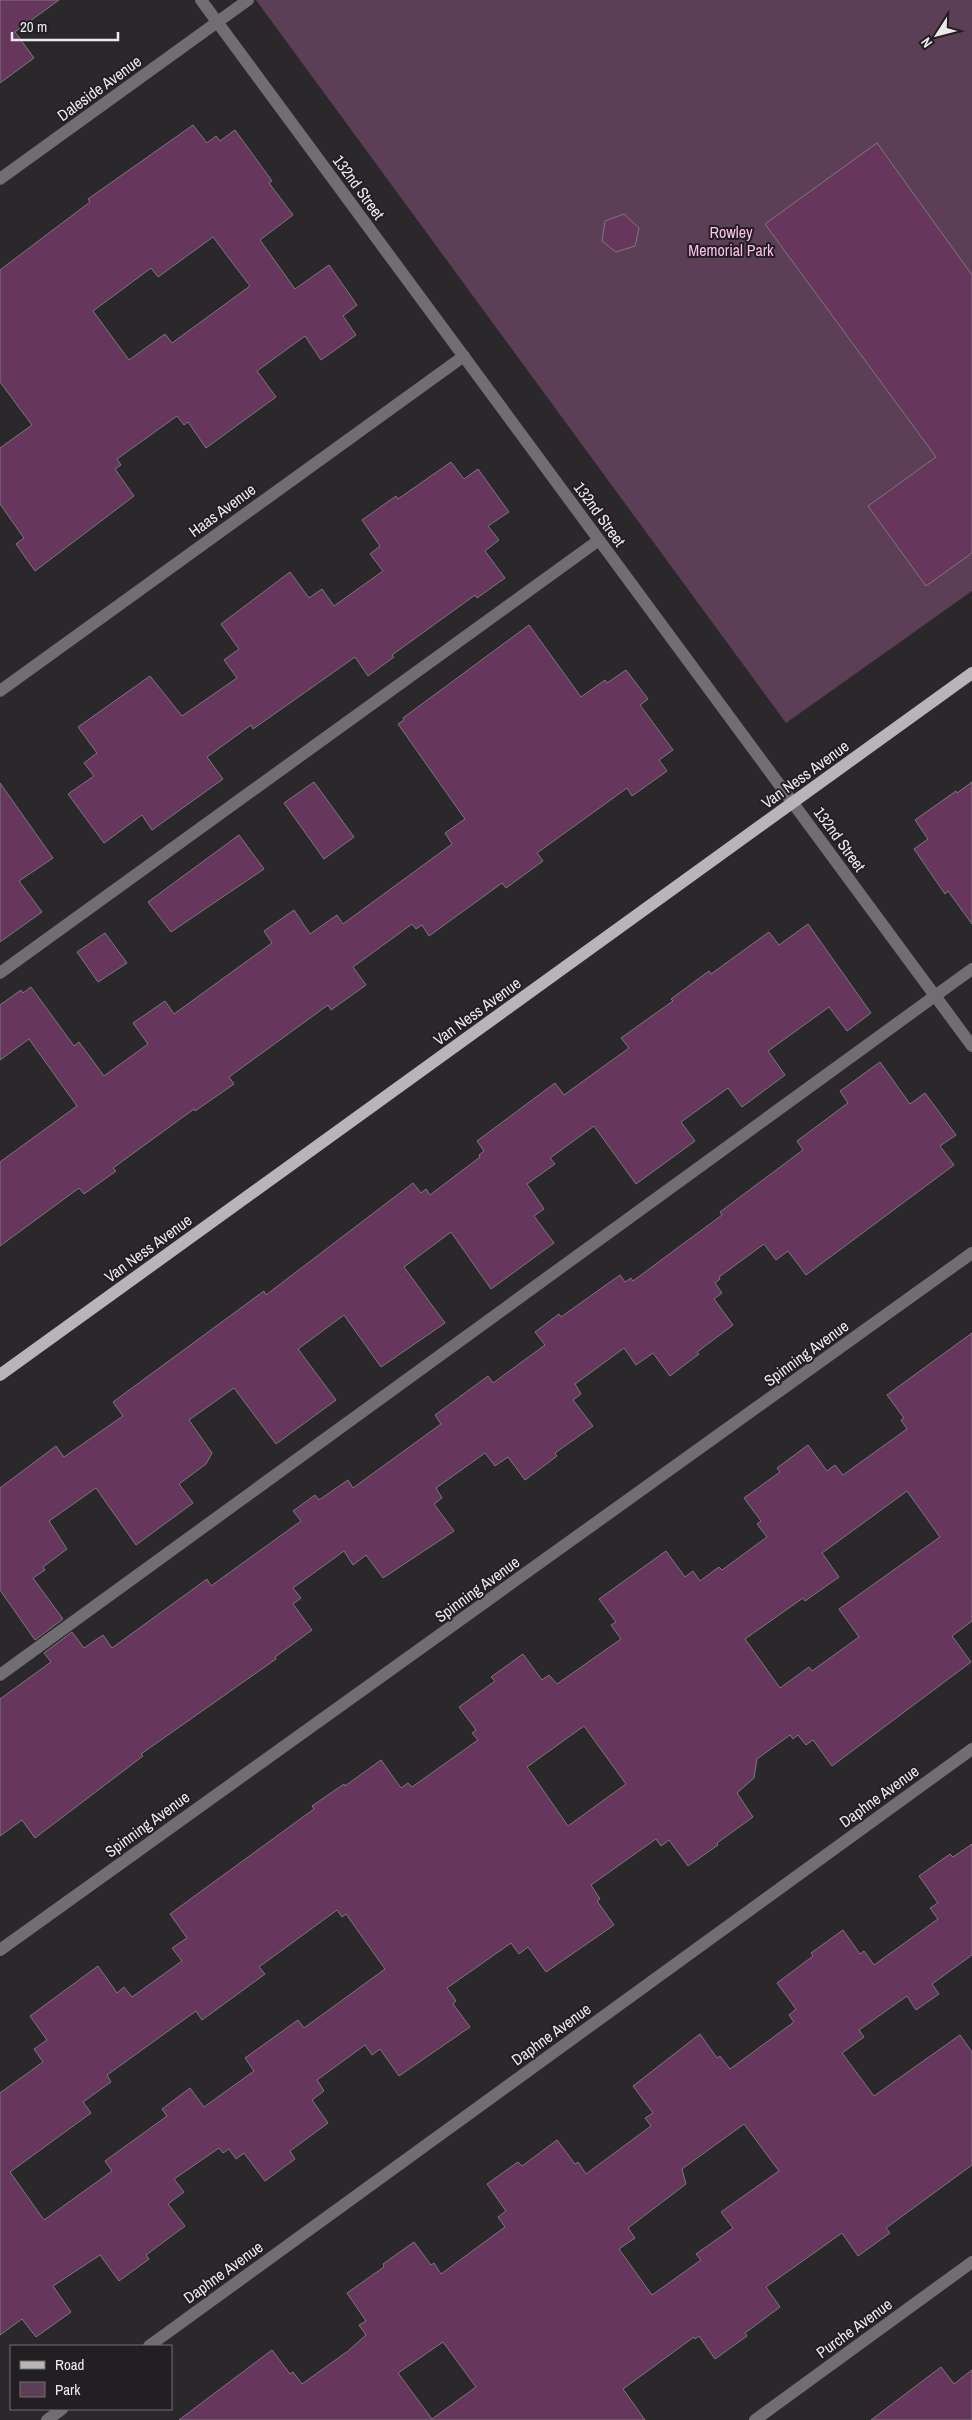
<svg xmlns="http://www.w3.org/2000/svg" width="972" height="2420" viewBox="0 0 972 2420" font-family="'Archivo Narrow',sans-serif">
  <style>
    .green { fill: #5c3e56 }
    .building { fill: #66365d; stroke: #7c787b; fill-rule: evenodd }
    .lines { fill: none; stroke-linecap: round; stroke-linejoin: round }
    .minor { stroke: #706e70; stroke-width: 12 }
    .major { stroke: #b8b4b7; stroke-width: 12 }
    .labels { text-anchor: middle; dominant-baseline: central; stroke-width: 4; stroke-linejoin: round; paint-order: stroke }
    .street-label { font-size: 16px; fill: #eceaec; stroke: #221e21 }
    .park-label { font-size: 16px; fill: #fbbeef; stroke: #221e21 }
  </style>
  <rect width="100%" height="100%" fill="#2b282b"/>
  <path class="green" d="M 256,0 L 972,0 L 972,591 L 786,723 Z"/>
  <path class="building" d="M 0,0 L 59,0 L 15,32 L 34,58 L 0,83 Z
    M 193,125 L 207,143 L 216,136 L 220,141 L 235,130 L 272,181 L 269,183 L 293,215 L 260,240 L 295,289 L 329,265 L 357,305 L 343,316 L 356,335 L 321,360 L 305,336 L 257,371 L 276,397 L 206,448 L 188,422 L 184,425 L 177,416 L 117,459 L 121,465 L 115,469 L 134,496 L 35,571 L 16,544 L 24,538 L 0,504 L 0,448 L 32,425 L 0,382 L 0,270 L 90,202 L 88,199 ZM 213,237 L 250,286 L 172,343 L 165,334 L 129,360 L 93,311 L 151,268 L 158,277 Z
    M 877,143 L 972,275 L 972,553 L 926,586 L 868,506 L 936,457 L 765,224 Z
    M 624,214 L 639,228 L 635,246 L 616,252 L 602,241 L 605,221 Z
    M 451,462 L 464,479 L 478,469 L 509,512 L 488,526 L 499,540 L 485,551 L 505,578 L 477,598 L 475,595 L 392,655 L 394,657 L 368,676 L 355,657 L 253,729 L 251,725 L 207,757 L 223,779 L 152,830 L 142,815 L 104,843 L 68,794 L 94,776 L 84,763 L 97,753 L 78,727 L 150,676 L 182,716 L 237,678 L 224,660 L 239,649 L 221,624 L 290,572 L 309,598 L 322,589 L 334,606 L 383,571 L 370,554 L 380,546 L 362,520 L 396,496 L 398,499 Z
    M 529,625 L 581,697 L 605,680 L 607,683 L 626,670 L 648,699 L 640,705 L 673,750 L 659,760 L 667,771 L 632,796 L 627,788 L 537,853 L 543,861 L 506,888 L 502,883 L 429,936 L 422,925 L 416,929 L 412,924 L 353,967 L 366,985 L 331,1010 L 328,1005 L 229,1077 L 234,1084 L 195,1111 L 194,1109 L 113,1168 L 116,1171 L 84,1194 L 79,1188 L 0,1246 L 0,1162 L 77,1106 L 29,1039 L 0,1060 L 0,1005 L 21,990 L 23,993 L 31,987 L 74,1046 L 79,1042 L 104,1076 L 148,1044 L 133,1023 L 165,1001 L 174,1014 L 272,943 L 264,931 L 294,910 L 310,934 L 337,915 L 343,924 L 452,844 L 445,833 L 465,819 L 398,724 L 404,720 L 403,718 Z
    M 314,782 L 354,837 L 324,859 L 284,803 Z
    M 972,782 L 972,924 L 948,891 L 945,894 L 914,849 L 928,839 L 915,820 L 956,791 L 957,793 Z
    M 0,783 L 53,858 L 19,881 L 42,912 L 0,942 Z
    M 239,835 L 264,869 L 171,932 L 148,902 Z
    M 808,924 L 871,1013 L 847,1031 L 829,1007 L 768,1051 L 785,1075 L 742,1107 L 728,1088 L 681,1122 L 695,1141 L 636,1184 L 594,1126 L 550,1158 L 555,1164 L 527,1184 L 544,1209 L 534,1216 L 554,1243 L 491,1289 L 451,1232 L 404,1267 L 445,1323 L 381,1367 L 344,1315 L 298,1349 L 336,1400 L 276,1444 L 234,1388 L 189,1420 L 212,1453 L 206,1464 L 179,1484 L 193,1503 L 136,1545 L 96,1488 L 49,1521 L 67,1549 L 43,1567 L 45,1570 L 33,1578 L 63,1619 L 35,1640 L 0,1590 L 0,1488 L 56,1446 L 64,1457 L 123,1416 L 113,1402 L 264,1291 L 266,1295 L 413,1183 L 421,1193 L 426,1189 L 430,1195 L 480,1157 L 479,1155 L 484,1151 L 477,1141 L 555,1083 L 564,1095 L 629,1048 L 621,1038 L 673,1001 L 671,999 L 709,971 L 711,974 L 769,932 L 779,945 Z
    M 105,933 L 127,963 L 98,982 L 77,952 Z
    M 880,1062 L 910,1104 L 925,1093 L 956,1135 L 940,1146 L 954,1165 L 806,1275 L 788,1251 L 776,1260 L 764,1244 L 719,1277 L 720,1279 L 715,1283 L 722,1293 L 714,1299 L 733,1325 L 697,1352 L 699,1354 L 670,1376 L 653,1353 L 636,1365 L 624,1348 L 575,1384 L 581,1394 L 573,1400 L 593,1426 L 555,1453 L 557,1456 L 525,1480 L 508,1457 L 495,1466 L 485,1453 L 436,1488 L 442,1498 L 434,1504 L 454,1531 L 383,1578 L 366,1555 L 353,1565 L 344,1551 L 293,1588 L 301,1598 L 293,1604 L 312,1630 L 275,1657 L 276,1659 L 141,1754 L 143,1756 L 35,1838 L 22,1820 L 0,1836 L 0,1699 L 51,1662 L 44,1653 L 72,1632 L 84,1648 L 103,1635 L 112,1648 L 207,1579 L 211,1586 L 301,1521 L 293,1511 L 315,1495 L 319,1500 L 348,1480 L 353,1488 L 441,1424 L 435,1415 L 488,1376 L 493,1383 L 545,1345 L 535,1332 L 559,1314 L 561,1317 L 620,1275 L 625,1282 L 631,1278 L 633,1281 L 722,1215 L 720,1212 L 803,1150 L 797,1141 L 848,1103 L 840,1091 Z
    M 972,1333 L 972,1621 L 952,1636 L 971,1662 L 832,1766 L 813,1740 L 806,1745 L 798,1735 L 793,1739 L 790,1735 L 757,1759 L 754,1778 L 737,1793 L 753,1817 L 717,1843 L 718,1845 L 688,1866 L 669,1840 L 661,1846 L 656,1839 L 591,1885 L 600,1899 L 597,1901 L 614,1925 L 546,1972 L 528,1947 L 519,1954 L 511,1943 L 447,1988 L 456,2001 L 453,2004 L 470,2027 L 399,2076 L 380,2049 L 372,2055 L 365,2045 L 317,2080 L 324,2091 L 312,2100 L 328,2123 L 290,2151 L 295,2159 L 265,2181 L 244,2153 L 236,2159 L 229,2149 L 223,2153 L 219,2148 L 174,2179 L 184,2192 L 168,2204 L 185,2226 L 146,2255 L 149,2259 L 119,2281 L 100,2255 L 53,2286 L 71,2312 L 36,2337 L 22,2319 L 0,2335 L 0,2093 L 43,2062 L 34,2049 L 47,2040 L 30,2016 L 98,1966 L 117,1993 L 124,1987 L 132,1997 L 182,1961 L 172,1948 L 187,1938 L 170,1914 L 314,1809 L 312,1806 L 344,1784 L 345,1786 L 381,1760 L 401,1788 L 408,1783 L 412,1787 L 478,1740 L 472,1733 L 476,1730 L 459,1707 L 495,1681 L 491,1677 L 523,1654 L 542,1680 L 549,1675 L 557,1684 L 621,1639 L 611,1625 L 616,1622 L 599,1599 L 666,1551 L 685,1577 L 693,1571 L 700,1581 L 719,1567 L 722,1570 L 767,1537 L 757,1524 L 761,1521 L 744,1498 L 780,1472 L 777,1468 L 808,1445 L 827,1471 L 835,1465 L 843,1475 L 907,1429 L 901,1420 L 904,1418 L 887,1395 ZM 907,1491 L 940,1537 L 839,1609 L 859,1637 L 812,1671 L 809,1667 L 780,1688 L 745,1639 L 803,1598 L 805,1601 L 839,1577 L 822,1553 ZM 584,1726 L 626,1784 L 568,1826 L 527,1767 ZM 337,1910 L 342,1917 L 346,1914 L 385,1969 L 304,2028 L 298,2020 L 245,2058 L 254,2071 L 204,2107 L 190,2088 L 162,2109 L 167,2116 L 105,2161 L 112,2171 L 44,2220 L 10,2172 L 91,2113 L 83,2102 L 111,2082 L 107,2075 L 196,2011 L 202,2020 L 265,1974 L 259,1967 Z
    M 972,1844 L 972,1955 L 932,1984 L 939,1994 L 916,2010 L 907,1996 L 859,2030 L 864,2037 L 842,2053 L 874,2096 L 960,2035 L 972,2052 L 972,2165 L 886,2228 L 890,2233 L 858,2256 L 842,2233 L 766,2287 L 780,2307 L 745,2333 L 747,2336 L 715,2359 L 699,2336 L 695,2339 L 694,2337 L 623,2389 L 645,2420 L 179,2420 L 272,2350 L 290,2374 L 293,2372 L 302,2384 L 348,2351 L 366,2335 L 359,2325 L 366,2321 L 347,2293 L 384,2267 L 383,2264 L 414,2242 L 431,2265 L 434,2263 L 441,2274 L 505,2227 L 498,2217 L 506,2211 L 487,2184 L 518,2162 L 522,2166 L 557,2140 L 575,2164 L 578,2162 L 586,2174 L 651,2126 L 645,2118 L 653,2113 L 633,2086 L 700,2034 L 717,2058 L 720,2056 L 730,2069 L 794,2022 L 789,2015 L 796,2009 L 777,1983 L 813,1956 L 811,1953 L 843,1930 L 860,1954 L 864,1951 L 874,1965 L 938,1919 L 930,1908 L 938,1903 L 919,1876 L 950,1854 L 953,1857 ZM 744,2124 L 779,2171 L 721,2212 L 733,2228 L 696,2254 L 701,2260 L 652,2295 L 619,2249 L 635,2238 L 628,2228 L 686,2184 L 682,2169 ZM 443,2342 L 476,2387 L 432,2419 L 398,2373 Z
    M 941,2367 L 954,2384 L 972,2370 L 972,2420 L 871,2420 Z"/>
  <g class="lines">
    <path class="minor" d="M 201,0 L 972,1046
      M 0,179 L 248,0
      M 0,691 L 464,356
      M 0,973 L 599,540
      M 0,1675 L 972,969
      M 0,1950 L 972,1253
      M 149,2346 L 972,1749
      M 47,2420 L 62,2409
      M 755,2420 L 972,2262"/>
    <path class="major" d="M 0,1375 L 972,673"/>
  </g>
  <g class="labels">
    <g class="street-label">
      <text transform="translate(99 88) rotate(-36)">Daleside Avenue</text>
      <text transform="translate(359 187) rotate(54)">132nd Street</text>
      <text transform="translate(222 510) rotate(-36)">Haas Avenue</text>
      <text transform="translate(600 514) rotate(54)">132nd Street</text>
      <text transform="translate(805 774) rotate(-36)">Van Ness Avenue</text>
      <text transform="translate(840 839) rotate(54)">132nd Street</text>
      <text transform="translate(477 1011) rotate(-36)">Van Ness Avenue</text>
      <text transform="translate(148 1248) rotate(-36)">Van Ness Avenue</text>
      <text transform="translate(806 1353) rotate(-36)">Spinning Avenue</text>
      <text transform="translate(477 1589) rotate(-36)">Spinning Avenue</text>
      <text transform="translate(879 1796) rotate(-36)">Daphne Avenue</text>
      <text transform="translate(147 1824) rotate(-36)">Spinning Avenue</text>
      <text transform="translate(551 2034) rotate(-36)">Daphne Avenue</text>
      <text transform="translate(223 2272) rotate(-36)">Daphne Avenue</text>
      <text transform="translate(854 2328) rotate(-36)">Purche Avenue</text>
    </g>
    <g class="park-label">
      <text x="731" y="232">Rowley<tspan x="731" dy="18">Memorial Park</tspan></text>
    </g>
  </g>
  <rect x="10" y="2345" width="162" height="65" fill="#221e21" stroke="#737072"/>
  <rect x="20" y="2361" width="25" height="8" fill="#b8b4b7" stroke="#737072"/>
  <text x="55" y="2370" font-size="15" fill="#eceaec">Road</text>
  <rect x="20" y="2382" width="25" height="15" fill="#5c3e56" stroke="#737072"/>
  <text x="55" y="2395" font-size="15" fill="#eceaec">Park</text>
  <g transform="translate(937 35) rotate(234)" stroke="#221e21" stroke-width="4" paint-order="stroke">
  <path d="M0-4L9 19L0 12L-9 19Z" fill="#eceaec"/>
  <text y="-8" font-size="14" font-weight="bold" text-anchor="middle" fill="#eceaec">N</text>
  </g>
  <path d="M12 32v8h106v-8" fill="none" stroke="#eceaec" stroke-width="2.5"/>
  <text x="20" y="32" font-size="15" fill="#eceaec" stroke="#221e21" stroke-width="4" paint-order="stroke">20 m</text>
</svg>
